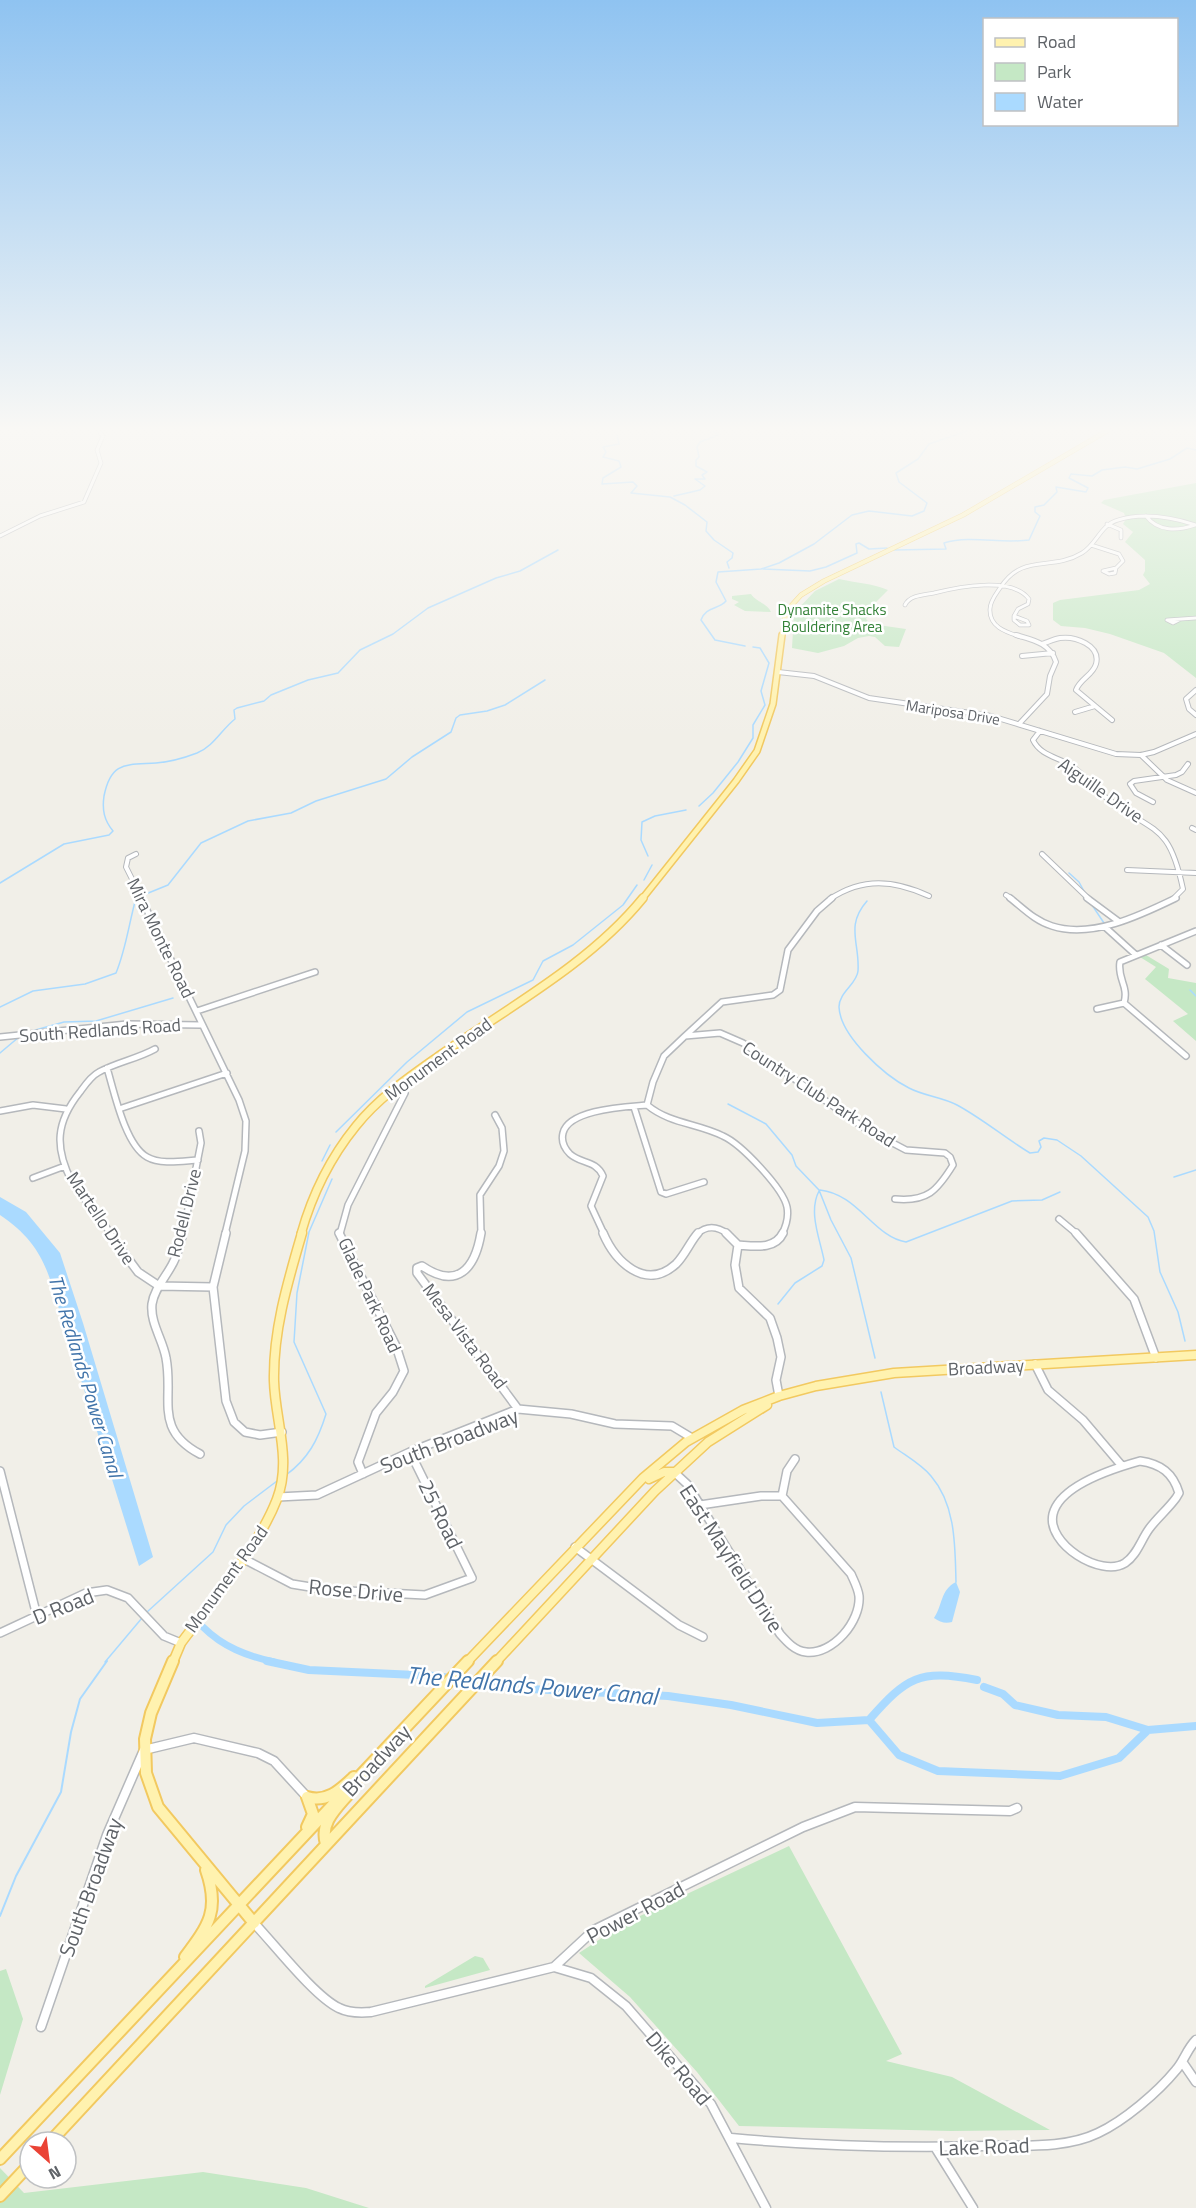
<svg xmlns="http://www.w3.org/2000/svg" width="1196" height="2208" viewBox="0 0 1196 2208" font-family="'Titillium Web',sans-serif">
  <style>
    .green { fill: #c5e8c5 }
    .water { fill: #aadaff }
    .lines { fill: none; stroke-linecap: round; stroke-linejoin: round }
    .stream-far1 { stroke: #aadaff; stroke-width: 1.5 }
    .stream { stroke: #aadaff; stroke-width: 2 }
    .canal-far1 { stroke: #aadaff; stroke-width: 7 }
    .canal { stroke: #aadaff; stroke-width: 8 }
    .minor-far4-casing { stroke: #b5b8bc; stroke-width: 4.5 }
    .minor-far3-casing { stroke: #b5b8bc; stroke-width: 6 }
    .minor-far2-casing { stroke: #b5b8bc; stroke-width: 8 }
    .minor-far1-casing { stroke: #b5b8bc; stroke-width: 10 }
    .minor-casing { stroke: #b5b8bc; stroke-width: 11 }
    .major-far4-casing { stroke: #f2c960; stroke-width: 5 }
    .major-far3-casing { stroke: #f2c960; stroke-width: 8 }
    .major-far2-casing { stroke: #f2c960; stroke-width: 10 }
    .major-far1-casing { stroke: #f2c960; stroke-width: 11 }
    .major-casing { stroke: #f2c960; stroke-width: 14 }
    .minor-far4 { stroke: #fff; stroke-width: 3 }
    .minor-far3 { stroke: #fff; stroke-width: 4 }
    .minor-far2 { stroke: #fff; stroke-width: 5 }
    .minor-far1 { stroke: #fff; stroke-width: 7 }
    .minor { stroke: #fff; stroke-width: 8 }
    .major-far4 { stroke: #fff2af; stroke-width: 4 }
    .major-far3 { stroke: #fff2af; stroke-width: 5 }
    .major-far2 { stroke: #fff2af; stroke-width: 7 }
    .major-far1 { stroke: #fff2af; stroke-width: 8 }
    .major { stroke: #fff2af; stroke-width: 10 }
    .labels { text-anchor: middle; dominant-baseline: central; stroke-width: 5; stroke-linejoin: round; paint-order: stroke }
    .far-park-label { font-size: 15px; fill: #348238; stroke: #fff }
    .far-street-label { font-size: 15px; fill: #5f6368; stroke: #fff }
    .street-label { font-size: 18px; fill: #5f6368; stroke: #fff }
    .water-label { font-size: 20px; font-style: italic; fill: #4174aa; stroke: #fff }
    .near-street-label { font-size: 21px; fill: #5f6368; stroke: #fff }
    .near-water-label { font-size: 24px; font-style: italic; fill: #4174aa; stroke: #fff }
  </style>
  <rect width="100%" height="100%" fill="#f1efe8"/>
  <path class="green" d="M 1196,483 L 1196,678 L 1164,653 L 1110,634 L 1085,628 L 1061,626 L 1053,620 L 1053,603 L 1060,600 L 1139,590 L 1150,584 L 1143,575 L 1145,571 L 1145,560 L 1125,542 L 1133,532 L 1123,524 L 1126,519 L 1124,513 L 1101,503 L 1104,500 Z
    M 839,579 C 856,583 872,583 888,590 L 873,605 L 866,619 L 871,624 L 906,629 L 899,647 L 885,646 L 875,637 L 869,636 L 858,638 L 844,646 L 818,653 L 792,648 L 794,613 L 815,591 Z
    M 751,594 C 756,602 767,603 771,612 L 745,611 L 734,605 L 739,602 L 732,599 L 732,596 Z
    M 1146,955 L 1169,969 L 1168,978 L 1196,983 L 1196,1041 L 1173,1021 L 1188,1014 L 1145,979 L 1156,967 L 1140,957 Z
    M 789,1846 L 902,2054 L 886,2061 L 952,2077 L 1050,2130 L 951,2131 L 739,2126 L 697,2072 L 630,1997 L 579,1953 L 623,1924 Z
    M 475,1956 L 483,1958 L 490,1970 L 425,1988 L 425,1986 Z
    M 6,1969 L 23,2019 L 0,2095 L 0,1971 Z
    M 0,2168 L 24,2193 L 203,2172 L 306,2188 L 369,2208 L 0,2208 Z"/>
  <path class="water" d="M 0,1197 L 26,1212 L 60,1253 L 83,1323 L 153,1557 L 139,1566 L 58,1306 C 47,1264 37,1240 0,1215 Z
    M 956,1582 L 960,1592 L 952,1622 C 945,1624 940,1622 934,1618 C 943,1605 940,1590 956,1582 Z"/>
  <g class="lines">
    <path class="stream-far1" d="M 1192,431 L 1196,431
      M 617,435 L 619,444 L 603,447 L 606,452 L 603,457 L 619,461 L 621,467 L 603,478 L 602,484 L 633,482 L 637,486 L 631,493 L 670,497 L 685,505 L 707,522 L 706,531 L 714,540 L 733,553 L 732,558 L 727,562 L 729,568
      M 674,496 L 700,490 L 705,486 L 695,479 L 705,479 L 702,475 L 707,472 L 696,466 L 696,460 L 699,457 L 697,447 L 700,442 L 718,435 L 714,431
      M 894,550 L 946,549 L 944,543 C 972,535 1000,544 1029,540 L 1040,516 L 1035,512 L 1035,507 L 1044,505 L 1057,492 L 1056,487 L 1086,492 L 1088,488 L 1069,478 L 1071,474 L 1092,476 L 1102,470 L 1125,467 L 1137,469 L 1170,459 L 1187,448 L 1196,450
      M 763,569 L 810,571 L 826,567 L 857,553 L 856,544 L 859,543 L 869,549 L 887,548
      M 745,646 L 715,640 L 701,620 C 706,606 718,610 726,601 L 716,582 L 718,572 L 761,569 L 779,563 L 814,544 L 852,515 L 869,511 L 912,516 L 924,511 L 927,503 L 899,482 L 896,473 L 918,459 L 929,444 L 967,431
      M 699,806 L 713,793 L 738,762 L 753,738 L 753,725 L 765,705 L 761,691 L 769,663 L 760,648 L 753,647
      M 648,856 L 641,840 L 642,822 L 655,816 L 686,810
      M 1069,873 L 1079,882 L 1085,893
      M 644,880 L 652,865
      M 0,883 L 64,844 L 109,835 L 113,831 C 104,820 102,810 104,796 C 111,761 126,765 156,763 C 169,762 184,758 197,753 C 214,746 221,730 235,719 L 234,710 L 237,708 L 264,701 L 271,695 L 308,680 L 338,673 L 360,650 L 393,634 L 428,608 L 496,578 L 520,571 L 558,550
      M 867,901 C 845,926 860,943 858,971 C 857,984 839,992 839,1007 C 840,1036 885,1076 909,1088 C 924,1096 942,1097 957,1105 C 983,1119 1005,1138 1030,1153 L 1038,1152 L 1041,1147 L 1039,1141 L 1044,1138 L 1057,1140 L 1081,1156 L 1148,1217 L 1154,1231 L 1160,1272 L 1178,1312 L 1185,1341
      M 1092,905 L 1104,923
      M 1190,990 L 1196,996
      M 0,1007 L 33,991 L 85,984 L 116,973 C 126,949 129,923 136,898 L 168,885 L 201,843 L 248,821 L 291,813 L 316,801 L 386,779 L 412,757 L 451,732 L 456,718 L 460,715 L 487,711 L 505,705 L 545,680
      M 32,1031 L 64,1022 L 96,1021 L 173,998
      M 0,1053 L 19,1037
      M 728,1104 L 766,1124 L 792,1155 L 796,1166 L 819,1190 L 831,1220 L 851,1258 L 875,1358
      M 336,1132 L 407,1062 L 467,1012 L 533,980 L 543,961 L 573,945 L 623,905 L 637,885
      M 322,1161 L 330,1145
      M 1174,1177 L 1196,1170
      M 820,1190 C 858,1194 874,1237 906,1242 L 1012,1201 L 1042,1200 L 1060,1192
      M 778,1304 L 795,1283 L 822,1266 L 824,1260 C 820,1239 808,1212 819,1191
      M 881,1392 L 894,1447 C 906,1456 921,1464 931,1476 C 956,1505 955,1546 956,1582
      M 286,1475 C 308,1459 318,1440 326,1414 L 294,1342 L 297,1293 L 309,1232 L 332,1179
      M 147,1612 L 213,1552 L 226,1525 L 244,1506 L 277,1481
      M 105,1662 L 142,1618"/>
    <path class="stream" d="M 0,1916 L 16,1876 L 61,1792 L 71,1732 L 80,1699 L 107,1661"/>
    <path class="canal-far1" d="M 203,1627 C 223,1647 247,1656 274,1662"/>
    <path class="canal" d="M 267,1661 L 309,1670 L 437,1676 L 510,1688 L 668,1696 L 731,1705 L 817,1723 L 869,1720 C 907,1677 919,1669 977,1680
      M 984,1687 L 1003,1694 L 1015,1705 L 1058,1715 L 1106,1717 L 1148,1730
      M 869,1720 L 899,1755 L 938,1771 L 1060,1776 L 1119,1758 L 1148,1730 L 1196,1726"/>
    <defs>
      <path id="minor-far4" d="M 1146,516 C 1158,532 1178,531 1195,525
        M 1107,524 L 1121,530 L 1121,538
        M 0,536 L 40,516 L 84,502 L 101,463 L 97,450 L 103,436 L 99,431
        M 1091,545 L 1119,554 L 1123,561 L 1116,568
        M 1116,568 L 1115,573 L 1109,574 L 1103,571 Z
        M 905,605 C 910,595 924,595 934,593 C 958,587 1012,576 1029,599 L 1028,604 L 1018,609 L 1014,616
        M 1014,616 L 1027,621 L 1029,625 L 1020,625 L 1014,620 Z
        M 1179,620 L 1173,623 L 1167,620 L 1196,618
        M 1021,637 C 1006,632 989,627 990,609 C 990,601 996,594 1000,588 C 1023,552 1051,572 1082,553 C 1097,544 1100,525 1118,520 C 1144,512 1171,517 1196,525"/>
      <path id="minor-far3" d="M 1016,635 C 1033,640 1050,643 1056,662 L 1050,676 L 1047,694 L 1019,724
        M 1042,644 C 1048,642 1054,639 1060,638 C 1075,636 1101,645 1096,664 C 1093,675 1080,679 1076,690 L 1112,720
        M 1022,656 L 1053,653
        M 778,672 L 814,676 L 869,698 L 991,716 L 1116,754 L 1141,755 L 1154,752 L 1196,734
        M 1196,690 L 1186,699 L 1189,709 L 1196,715
        M 1075,712 L 1095,706
        M 1040,731 L 1033,740 C 1040,755 1057,757 1070,765 C 1085,774 1094,789 1108,799 C 1155,834 1169,823 1183,889 L 1173,899
        M 1141,755 L 1167,780 L 1196,793
        M 1153,802 L 1136,793 L 1130,784 L 1134,781 L 1176,775 L 1182,772 L 1188,764
        M 1192,828 L 1196,830
        M 136,854 L 128,858 L 126,867 L 142,899
        M 1042,854 L 1089,899
        M 1127,870 L 1196,873
        M 1006,895 L 1012,899
        M 830,899 C 863,877 894,880 929,896"/>
      <path id="minor-far2" d="M 141,898 L 239,1100 L 246,1121 L 245,1151 L 225,1234
        M 1010,898 C 1023,908 1035,921 1052,926 C 1092,939 1141,915 1176,898
        M 1087,898 L 1118,921
        M 1105,927 L 1136,955
        M 1161,945 L 1187,965
        M 1124,1003 C 1129,986 1117,979 1120,962 L 1196,931
        M 1124,1003 L 1186,1056
        M 1097,1009 L 1124,1003
        M 197,1011 L 315,972
        M 685,1036 L 722,1002 L 773,995 L 780,990 L 788,950 L 817,911 L 832,898
        M 0,1037 L 127,1024 L 201,1025
        M 107,1068 C 114,1091 125,1145 147,1157 C 161,1165 182,1161 198,1160
        M 647,1105 C 670,1124 697,1123 723,1136 C 741,1144 783,1188 787,1207 C 789,1217 786,1226 782,1234
        M 634,1107 L 661,1192 L 666,1194 L 704,1182
        M 122,1108 L 227,1073
        M 0,1111 L 33,1105 L 66,1109
        M 33,1178 L 65,1166
        M 1059,1219 L 1077,1234
        M 110,1234 C 101,1213 82,1201 72,1182 C 54,1147 56,1122 80,1092 C 85,1085 91,1076 99,1072 C 117,1062 137,1059 155,1049
        M 183,1234 L 201,1143 L 199,1131
        M 340,1234 L 348,1205 L 405,1093 L 397,1085
        M 481,1234 L 480,1195 L 499,1166 L 504,1151 L 502,1128 L 495,1115
        M 604,1234 L 591,1206 L 603,1176 C 596,1160 581,1164 570,1154 C 564,1148 561,1141 563,1133 C 569,1109 626,1107 647,1105 L 653,1082 L 664,1056 L 685,1036 L 720,1033 L 743,1043 L 866,1129 L 906,1150 L 945,1153 L 950,1157 L 953,1165 C 937,1191 927,1202 895,1199
        M 697,1234 C 707,1225 717,1226 728,1234"/>
      <path id="minor-far1" d="M 109,1233 L 138,1272 L 159,1286 L 213,1287
        M 183,1233 C 180,1243 178,1254 173,1263 C 166,1277 154,1289 152,1304 C 150,1323 163,1340 166,1358 C 174,1399 153,1429 200,1454
        M 226,1233 L 213,1287 L 226,1401 L 234,1422 L 245,1432 L 260,1435 L 282,1432
        M 339,1233 L 396,1346 L 404,1371 L 393,1392 L 376,1413 L 358,1462 L 363,1474
        M 481,1233 C 475,1269 457,1290 422,1266 L 417,1268 L 417,1273 L 518,1409
        M 603,1233 C 615,1261 645,1292 676,1264 C 685,1255 690,1242 698,1233
        M 726,1233 L 738,1245 L 735,1265 L 739,1288 L 770,1318 L 777,1338 L 781,1357 L 776,1380 L 779,1396
        M 1076,1233 L 1134,1299 L 1156,1358
        M 738,1245 C 754,1246 775,1250 783,1233
        M 1035,1364 L 1048,1390 L 1083,1420 L 1122,1466
        M 1140,1461 C 1161,1464 1173,1473 1179,1493 L 1176,1498 C 1168,1509 1157,1518 1149,1529 C 1141,1540 1137,1555 1125,1563 C 1101,1578 1046,1544 1053,1514 C 1060,1485 1115,1468 1140,1461 Z
        M 0,1471 L 37,1616
        M 674,1472 L 687,1484 L 700,1505
        M 761,1496 L 782,1496 L 851,1574 C 854,1581 858,1588 859,1596 C 861,1621 833,1655 806,1652 C 795,1651 787,1642 780,1634 L 700,1505 Z
        M 782,1496 L 787,1471 L 795,1459
        M 278,1497 L 317,1495 L 410,1452 L 518,1409 L 571,1414 L 615,1424 L 672,1426 L 692,1438
        M 575,1547 L 679,1625 L 703,1637
        M 244,1559 L 292,1584 L 329,1590 L 425,1595 L 472,1578 L 410,1452
        M 0,1633 L 86,1593 L 107,1590 L 128,1598 L 164,1636 L 181,1643"/>
      <path id="minor" d="M 254,1923 C 274,1944 315,1997 339,2008 C 349,2013 360,2013 371,2012 L 554,1967 L 591,1978 L 626,2006 L 711,2104 L 766,2208
        M 554,1967 L 594,1930 L 803,1827 L 855,1807 L 1010,1811 L 1017,1808
        M 41,2027 L 107,1835 L 144,1750 L 194,1738 L 258,1753 L 274,1761 L 307,1797
        M 1183,2063 L 1196,2082
        M 731,2138 C 816,2146 901,2148 986,2146 C 1022,2145 1065,2149 1098,2133 C 1124,2121 1158,2092 1176,2070 C 1184,2061 1187,2049 1196,2040
        M 935,2147 L 973,2208"/>
      <path id="major-far4" d="M 782,637 L 784,620 L 790,607 L 801,595 L 824,581 L 963,515 L 1107,431"/>
      <path id="major-far3" d="M 642,899 L 736,781 L 757,751 L 773,704 L 782,635"/>
      <path id="major-far2" d="M 301,1234 C 312,1195 330,1158 356,1126 C 380,1096 412,1075 443,1053 C 511,1006 590,963 643,898"/>
      <path id="major-far1" d="M 649,1479 L 664,1472 L 674,1472
        M 173,1662 L 181,1643 C 213,1600 258,1548 277,1499 C 292,1460 275,1420 274,1381 C 273,1330 288,1281 302,1233
        M 467,1662 L 643,1478 L 686,1442 L 743,1410 L 779,1396 L 816,1386 L 894,1373 L 1196,1355
        M 496,1662 L 655,1491 L 708,1442 L 767,1405"/>
      <path id="major" d="M 173,1661 L 151,1713 L 145,1739 L 146,1773 L 158,1807 L 254,1923
        M 307,1797 C 327,1803 340,1790 354,1777
        M 307,1797 L 313,1814 L 307,1827
        M 326,1844 C 319,1822 338,1807 351,1791
        M 185,1957 C 209,1925 220,1910 206,1870
        M 50,2142 L 497,1661
        M 0,2159 L 468,1661
        M 0,2196 L 30,2164"/>
    </defs>
    <use href="#minor-far4" class="minor-far4-casing"/>
    <use href="#minor-far3" class="minor-far3-casing"/>
    <use href="#minor-far2" class="minor-far2-casing"/>
    <use href="#minor-far1" class="minor-far1-casing"/>
    <use href="#minor" class="minor-casing"/>
    <use href="#major-far4" class="major-far4-casing"/>
    <use href="#major-far3" class="major-far3-casing"/>
    <use href="#major-far2" class="major-far2-casing"/>
    <use href="#major-far1" class="major-far1-casing"/>
    <use href="#major" class="major-casing"/>
    <use href="#minor-far4" class="minor-far4"/>
    <use href="#minor-far3" class="minor-far3"/>
    <use href="#minor-far2" class="minor-far2"/>
    <use href="#minor-far1" class="minor-far1"/>
    <use href="#minor" class="minor"/>
    <use href="#major-far4" class="major-far4"/>
    <use href="#major-far3" class="major-far3"/>
    <use href="#major-far2" class="major-far2"/>
    <use href="#major-far1" class="major-far1"/>
    <use href="#major" class="major"/>
  </g>
  <linearGradient id="sky" x2="0" y2="1"><stop stop-color="#8fc3f1"/><stop offset="0.58" stop-color="#f9f8f5"/><stop offset="1" stop-color="#f9f8f5" stop-opacity="0"/></linearGradient>
  <rect width="1196" height="740" fill="url(#sky)"/>
  <g class="labels">
    <g class="far-park-label">
      <text x="832" y="609">Dynamite Shacks<tspan x="832" dy="17">Bouldering Area</tspan></text>
    </g>
    <g class="far-street-label">
      <text transform="translate(953 712) rotate(9)">Mariposa Drive</text>
    </g>
    <g class="street-label">
      <text transform="translate(1101 790) rotate(35)">Aiguille Drive</text>
      <text transform="translate(161 938) rotate(64)">Mira Monte Road</text>
      <text transform="translate(100 1030) rotate(-4)">South Redlands Road</text>
      <text transform="translate(438 1059) rotate(-36)">Monument Road</text>
      <text transform="translate(819 1094) rotate(33)">Country Club Park Road</text>
      <text transform="translate(184 1213) rotate(-76)">Rodell Drive</text>
      <text transform="translate(101 1218) rotate(56)">Martello Drive</text>
      <text transform="translate(370 1295) rotate(65)">Glade Park Road</text>
      <text transform="translate(465 1336) rotate(53)">Mesa Vista Road</text>
      <text transform="translate(986 1367) rotate(-3)">Broadway</text>
      <text transform="translate(226 1579) rotate(-54)">Monument Road</text>
    </g>
    <g class="water-label">
      <text transform="translate(86 1376) rotate(73)">The Redlands Power Canal</text>
    </g>
    <g class="near-street-label">
      <text transform="translate(449 1440) rotate(-21)">South Broadway</text>
      <text transform="translate(441 1514) rotate(64)">25 Road</text>
      <text transform="translate(732 1558) rotate(57)">East Mayfield Drive</text>
      <text transform="translate(356 1590) rotate(5)">Rose Drive</text>
      <text transform="translate(63 1606) rotate(-22)">D Road</text>
      <text transform="translate(376 1760) rotate(-47)">Broadway</text>
      <text transform="translate(90 1887) rotate(-70)">South Broadway</text>
      <text transform="translate(635 1912) rotate(-28)">Power Road</text>
      <text transform="translate(679 2068) rotate(50)">Dike Road</text>
      <text transform="translate(984 2146) rotate(-2)">Lake Road</text>
    </g>
    <g class="near-water-label">
      <text transform="translate(532 1685) rotate(5)">The Redlands Power Canal</text>
    </g>
  </g>
  <rect x="983" y="18" width="195" height="108" fill="#ffffff" stroke="#bfc1c3" stroke-width="1.5"/>
  <rect x="995" y="38" width="30" height="9" fill="#fff2af" stroke="#bfc1c3" stroke-width="1.5"/>
  <text x="1037" y="48" font-size="18" fill="#5f6368">Road</text>
  <rect x="995" y="63" width="30" height="18" fill="#c5e8c5" stroke="#bfc1c3" stroke-width="1.5"/>
  <text x="1037" y="78" font-size="18" fill="#5f6368">Park</text>
  <rect x="995" y="93" width="30" height="18" fill="#aadaff" stroke="#bfc1c3" stroke-width="1.5"/>
  <text x="1037" y="108" font-size="18" fill="#5f6368">Water</text>
  <g transform="translate(48 2160) rotate(152)"><circle r="28" fill="#ffffff" stroke="#bfc1c3" stroke-width="1.5"/>
  <path d="M0-4.5L10 22L0 15L-10 22Z" fill="#ea4335"/>
  <text y="-9" font-size="16" font-weight="bold" text-anchor="middle" fill="#5f6368">N</text>
  </g>
</svg>
